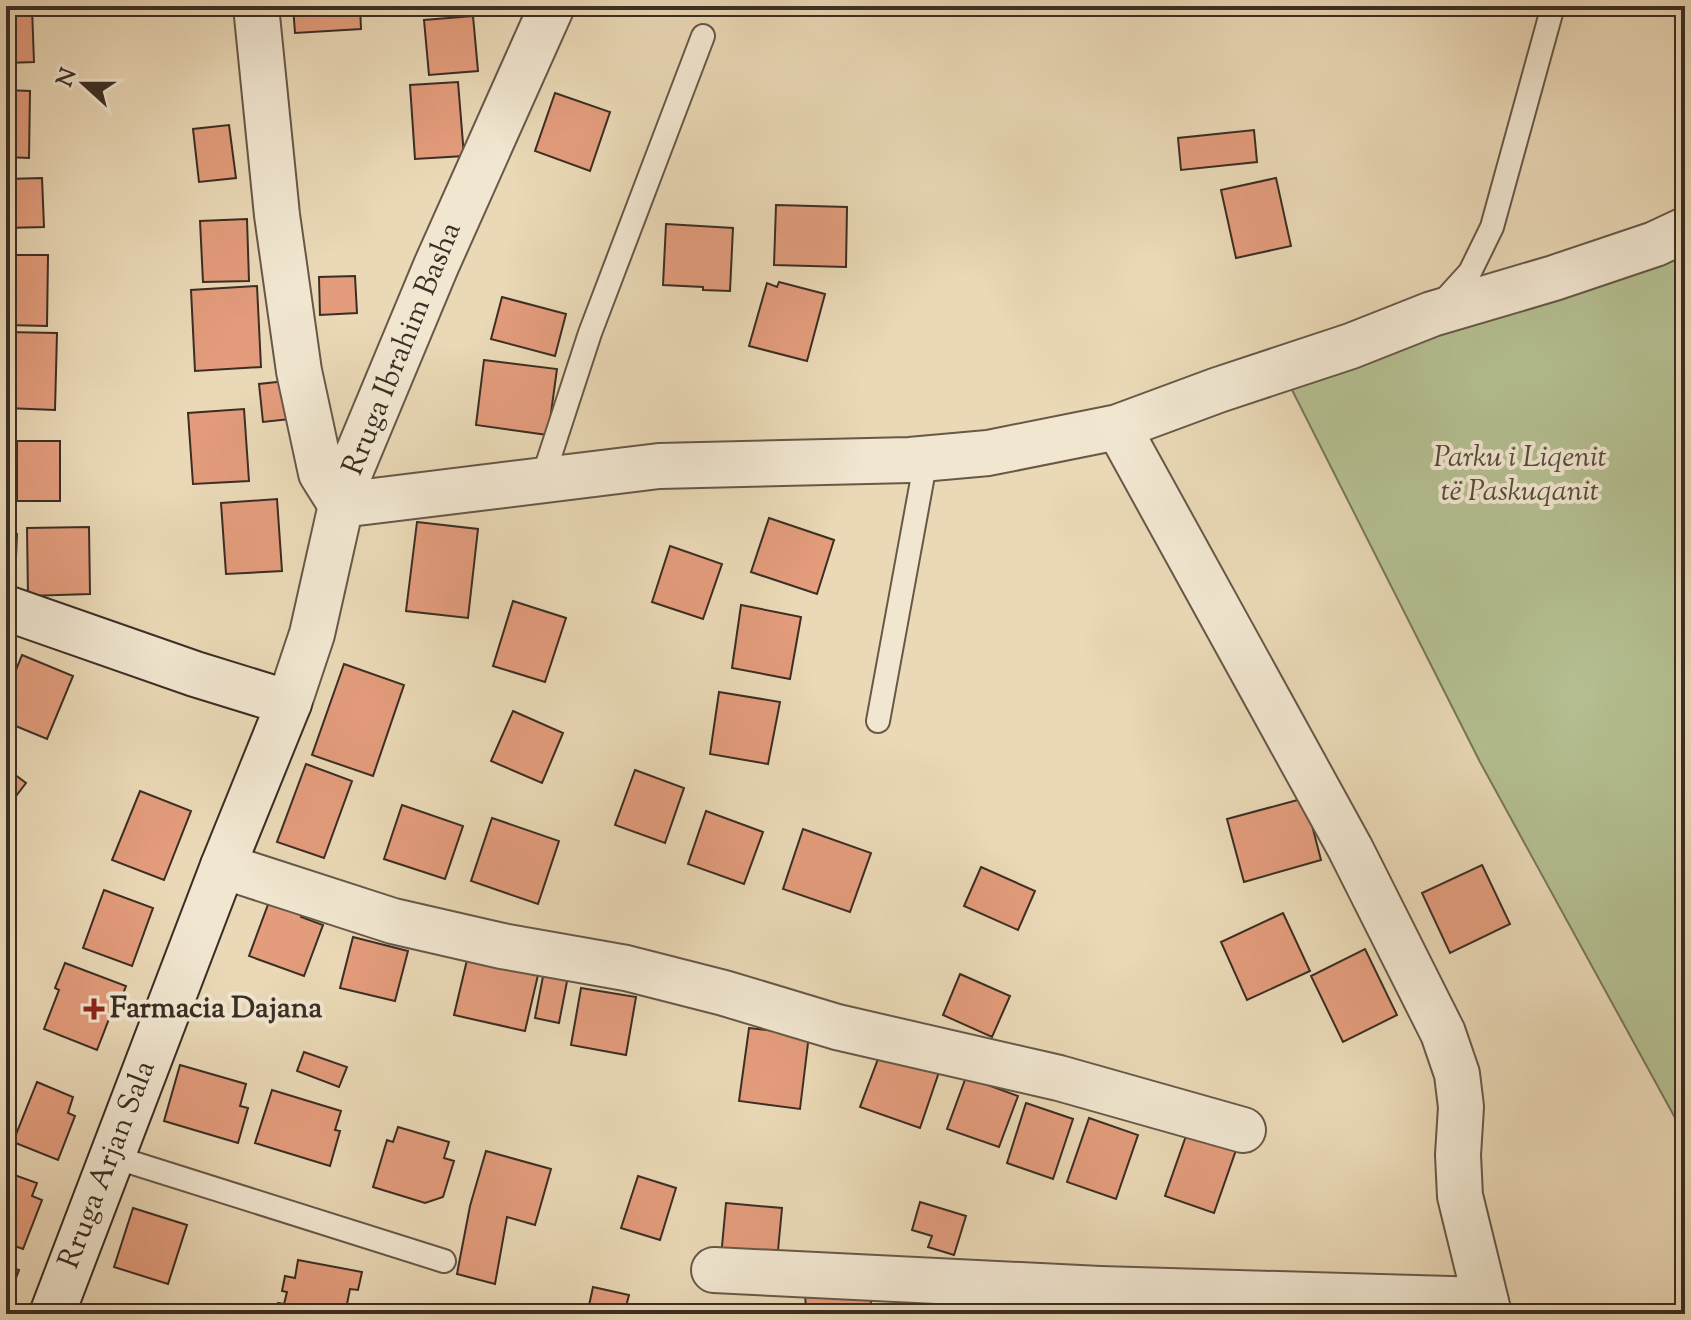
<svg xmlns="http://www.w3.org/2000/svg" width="1691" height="1320" viewBox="0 0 1691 1320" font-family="'Sorts Mill Goudy',serif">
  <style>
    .green { fill: #b4bf91; stroke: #78765a; stroke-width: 2 }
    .building { fill: #e39c7c; stroke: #3b2e24; stroke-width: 2 }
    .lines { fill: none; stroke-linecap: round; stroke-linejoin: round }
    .lane-casing { stroke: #675848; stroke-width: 26 }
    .street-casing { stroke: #675848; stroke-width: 48 }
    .secondary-casing { stroke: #3b2e24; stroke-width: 48 }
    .lane { stroke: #f1e6d0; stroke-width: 22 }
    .street { stroke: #f1e6d0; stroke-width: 44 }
    .secondary { stroke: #f1e6d0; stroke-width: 44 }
    .poi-dot { fill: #8f2418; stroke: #f1e6d0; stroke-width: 3 }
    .labels { text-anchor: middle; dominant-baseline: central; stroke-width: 8; stroke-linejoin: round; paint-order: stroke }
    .street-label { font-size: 30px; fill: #3b2e24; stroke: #f1e6d0 }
    .park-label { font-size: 30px; font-style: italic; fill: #534b3a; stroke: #f1e6d0 }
    .poi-label { font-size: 30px; font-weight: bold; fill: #3b2e24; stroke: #f1e6d0; text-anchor: start }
  </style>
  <rect width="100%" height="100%" fill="#ead8b6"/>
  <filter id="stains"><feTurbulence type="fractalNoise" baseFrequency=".0025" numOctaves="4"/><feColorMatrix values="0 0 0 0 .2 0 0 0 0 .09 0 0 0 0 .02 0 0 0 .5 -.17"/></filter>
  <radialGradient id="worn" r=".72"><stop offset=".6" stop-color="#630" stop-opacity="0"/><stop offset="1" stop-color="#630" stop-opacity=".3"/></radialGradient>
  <path class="green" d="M 1685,245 L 1685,1136 L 1480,762 L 1285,376 Z"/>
  <path class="building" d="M 293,6 L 360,6 L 361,29 L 295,33 Z
    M 32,8 L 34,62 L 6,63 L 6,9 Z
    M 473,16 L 478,71 L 429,75 L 424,20 Z
    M 458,82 L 464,156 L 415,159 L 410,85 Z
    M 6,90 L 30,91 L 29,158 L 6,157 Z
    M 555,93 L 610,112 L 590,171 L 535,151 Z
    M 229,125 L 236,178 L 199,182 L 193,129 Z
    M 1254,130 L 1257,162 L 1181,170 L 1178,138 Z
    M 42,178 L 44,227 L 6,228 L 6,179 Z
    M 1276,178 L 1291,246 L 1236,258 L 1221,190 Z
    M 776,205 L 847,207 L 846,267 L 774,265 Z
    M 247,219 L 249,281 L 203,282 L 200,221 Z
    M 666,224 L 733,228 L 730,291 L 703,290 L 703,287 L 663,285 Z
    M 6,255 L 48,255 L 47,326 L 6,325 Z
    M 355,276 L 357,313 L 320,315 L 319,277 Z
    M 779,282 L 825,294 L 807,361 L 749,346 L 767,283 L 777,287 Z
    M 257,286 L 261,367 L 195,371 L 191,290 Z
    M 502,297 L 566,314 L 555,356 L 491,339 Z
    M 7,332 L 57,333 L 55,410 L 6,408 Z
    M 484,360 L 557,369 L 548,435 L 476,425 Z
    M 295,380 L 299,418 L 263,422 L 259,384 Z
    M 244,409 L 249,481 L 193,484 L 188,413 Z
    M 17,441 L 60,441 L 60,501 L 17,501 Z
    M 277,499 L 282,571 L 226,574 L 221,503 Z
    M 769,518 L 834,540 L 817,594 L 751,572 Z
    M 417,522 L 478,529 L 468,618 L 406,611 Z
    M 89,527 L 90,594 L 28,596 L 27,528 Z
    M 6,534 L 17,534 L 15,581 L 6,580 Z
    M 670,546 L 722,564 L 703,619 L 652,602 Z
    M 513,601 L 566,618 L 545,682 L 493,666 Z
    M 741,605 L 801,617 L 790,679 L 732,668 Z
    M 22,655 L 73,676 L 47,739 L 6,722 L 6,695 Z
    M 344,664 L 404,685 L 373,776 L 312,755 Z
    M 719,692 L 780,702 L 768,764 L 710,754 Z
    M 513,711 L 563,733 L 542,783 L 491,761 Z
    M 306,764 L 352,781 L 324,858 L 277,842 Z
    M 6,768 L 26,783 L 6,809 Z
    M 635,770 L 684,788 L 665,843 L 615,825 Z
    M 140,791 L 191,811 L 164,880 L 112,860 Z
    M 1305,798 L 1321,860 L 1244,882 L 1227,819 Z
    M 402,805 L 463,826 L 445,879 L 384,859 Z
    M 706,811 L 763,832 L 744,884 L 688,864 Z
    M 492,818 L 559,841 L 538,904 L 471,881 Z
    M 803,829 L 871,853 L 850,912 L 783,889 Z
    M 1482,865 L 1510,924 L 1450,953 L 1422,893 Z
    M 981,867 L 1035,891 L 1018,930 L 964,906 Z
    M 104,890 L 153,908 L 132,966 L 83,948 Z
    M 273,891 L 306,903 L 301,917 L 323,925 L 304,976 L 249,956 Z
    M 1283,913 L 1310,971 L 1247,1000 L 1221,942 Z
    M 353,937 L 408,951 L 395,1001 L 340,988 Z
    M 1365,949 L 1397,1015 L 1343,1042 L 1311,976 Z
    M 467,960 L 538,975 L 525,1031 L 454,1015 Z
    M 65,963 L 126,986 L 118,1007 L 114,1006 L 97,1050 L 44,1029 L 59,990 L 55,988 Z
    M 545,966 L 569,971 L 559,1023 L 535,1018 Z
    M 960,974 L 1010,996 L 992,1037 L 943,1015 Z
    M 581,988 L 636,997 L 626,1055 L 571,1045 Z
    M 749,1028 L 809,1035 L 800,1109 L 739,1101 Z
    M 881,1051 L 939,1072 L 920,1128 L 860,1107 Z
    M 304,1052 L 347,1067 L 339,1087 L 297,1071 Z
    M 180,1065 L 246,1084 L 240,1106 L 248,1108 L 238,1143 L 164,1121 Z
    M 966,1077 L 1018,1096 L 999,1147 L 947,1129 Z
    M 37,1082 L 73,1097 L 68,1113 L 75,1116 L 58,1160 L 13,1142 Z
    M 272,1090 L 341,1111 L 335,1130 L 340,1131 L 330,1166 L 255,1143 Z
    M 1026,1103 L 1073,1119 L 1053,1179 L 1007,1163 Z
    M 1089,1118 L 1138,1135 L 1116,1199 L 1067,1182 Z
    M 398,1127 L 449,1142 L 444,1158 L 454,1161 L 443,1197 L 425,1203 L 373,1187 L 387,1140 L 393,1142 Z
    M 1187,1133 L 1236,1150 L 1214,1213 L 1165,1196 Z
    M 486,1151 L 551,1169 L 535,1225 L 507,1217 L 495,1284 L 457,1274 L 470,1206 Z
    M 6,1172 L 37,1183 L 32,1196 L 42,1200 L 23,1249 L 6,1243 Z
    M 638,1176 L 676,1188 L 660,1240 L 621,1228 Z
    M 920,1202 L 966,1216 L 954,1255 L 928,1247 L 932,1236 L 912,1230 Z
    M 726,1203 L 782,1208 L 777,1261 L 721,1257 Z
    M 133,1208 L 187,1225 L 168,1284 L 114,1267 Z
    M 298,1260 L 362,1272 L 358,1290 L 350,1289 L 345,1314 L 276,1314 L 278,1303 L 284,1304 L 287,1292 L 282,1291 L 285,1276 L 295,1278 Z
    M 6,1265 L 19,1270 L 6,1304 Z
    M 593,1287 L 629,1295 L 624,1314 L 588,1310 Z
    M 805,1289 L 870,1293 L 872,1314 L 806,1314 Z"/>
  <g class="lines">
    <defs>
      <path id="lane" d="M 1441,304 L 1470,272 L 1492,227 L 1553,6
        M 542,480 L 590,333 L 703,36
        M 878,721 L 926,459
        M 111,1156 L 444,1261"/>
      <path id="street" d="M 256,6 L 277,215 L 299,371 L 321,473 L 341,505 L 659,466 L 910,460 L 988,453 L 1118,427 L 1218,390 L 1351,346 L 1432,314 L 1554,278 L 1655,244 L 1685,230
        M 1118,427 L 1350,848 L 1443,1033 L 1457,1074 L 1461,1107 L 1458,1155 L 1460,1196 L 1489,1314
        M 289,703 L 312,634 L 341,505 L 351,470 L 436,266 L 552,6
        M 223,866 L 393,921 L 502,946 L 626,968 L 724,993 L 837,1027 L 1059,1078 L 1243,1130
        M 714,1270 L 1100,1289 L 1485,1300"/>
      <path id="secondary" d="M 6,608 L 195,674 L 289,703 L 223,866 L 52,1314"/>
    </defs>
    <use href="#lane" class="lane-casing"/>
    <use href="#street" class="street-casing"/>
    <use href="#secondary" class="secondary-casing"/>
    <use href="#lane" class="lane"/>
    <use href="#street" class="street"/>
    <use href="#secondary" class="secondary"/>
  </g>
  <path class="poi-dot" d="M90 997h8v8h8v8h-8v8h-8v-8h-8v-8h8z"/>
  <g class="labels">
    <g class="street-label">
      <text transform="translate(403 349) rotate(-68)">Rruga Ibrahim Basha</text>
      <text transform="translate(108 1165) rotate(-69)">Rruga Arjan Sala</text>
    </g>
    <g class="park-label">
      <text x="1520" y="458">Parku i Liqenit<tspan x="1520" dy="34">të Paskuqanit</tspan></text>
    </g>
    <g class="poi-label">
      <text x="110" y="1009">Farmacia Dajana</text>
    </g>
  </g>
  <rect width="1691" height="1320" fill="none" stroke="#ead8b6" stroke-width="32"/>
  <rect x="8" y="8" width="1675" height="1304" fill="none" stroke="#3b2e24" stroke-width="4"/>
  <rect x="16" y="16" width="1659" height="1288" fill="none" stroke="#3b2e24" stroke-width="2"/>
  <g transform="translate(84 84) rotate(291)" stroke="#f1e6d0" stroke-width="6" paint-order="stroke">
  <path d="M0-6L14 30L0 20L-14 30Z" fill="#3b2e24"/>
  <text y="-12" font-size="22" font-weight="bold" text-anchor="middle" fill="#3b2e24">N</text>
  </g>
  <rect width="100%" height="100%" filter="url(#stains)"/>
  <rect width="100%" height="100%" fill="url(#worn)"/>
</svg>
